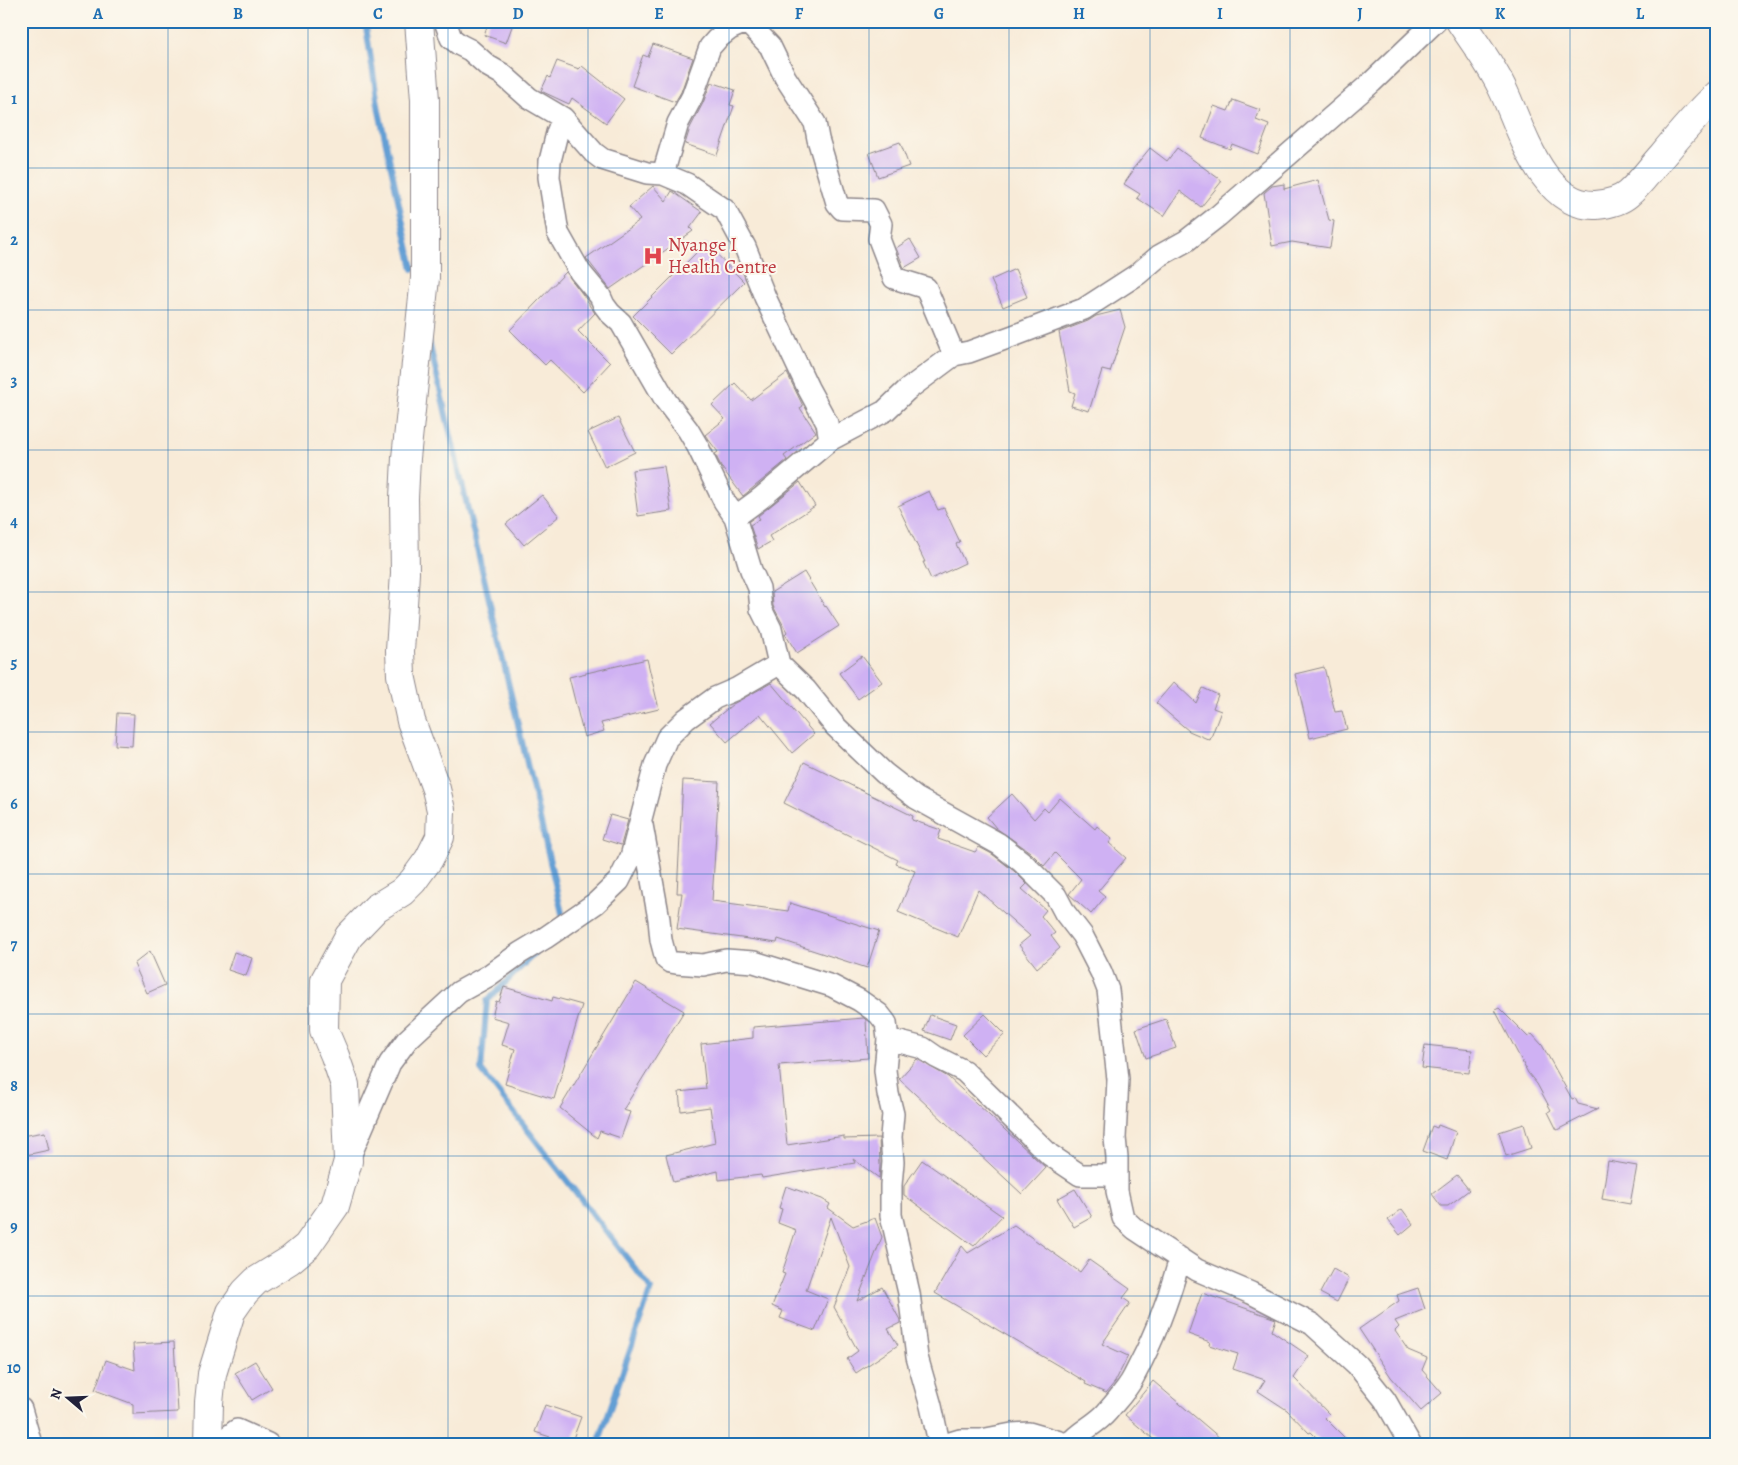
<svg xmlns="http://www.w3.org/2000/svg" width="1738" height="1465" viewBox="0 0 1738 1465" font-family="Alegreya,serif">
  <style>
    .lines { fill: none; stroke-linecap: round; stroke-linejoin: round }
    .stream { stroke: #639fd4; stroke-width: 6 }
    .building { fill: #cfb1f3 }
    .minor-casing { stroke: #8d868a; stroke-width: 24 }
    .major-casing { stroke: #8d868a; stroke-width: 30 }
    .minor { stroke: #fff; stroke-width: 21 }
    .major { stroke: #fff; stroke-width: 28 }
    .grid { fill: none; stroke: #1f6fb2; stroke-width: 1; stroke-opacity: 0.55 }
    .labels { text-anchor: middle; dominant-baseline: central; stroke-width: 4; stroke-linejoin: round; paint-order: stroke }
    .health-label { font-size: 19px; fill: #be3a42; stroke: #fbf7ec; text-anchor: start }
    .neatline { fill: none; stroke: #1f6fb2; stroke-width: 2 }
    .grid-label { font-size: 16px; text-anchor: middle; font-weight: bold; fill: #1f6fb2 }
  </style>
  <rect width="100%" height="100%" fill="#fbf7ec"/>
  <filter id="ink" filterUnits="userSpaceOnUse"><feTurbulence type="fractalNoise" baseFrequency=".02" numOctaves="2"/><feDisplacementMap in="SourceGraphic" scale="10" xChannelSelector="R" yChannelSelector="G"/><feConvolveMatrix kernelMatrix="1 2 1 2 8 2 1 2 1" color-interpolation-filters="sRGB"/></filter>
  <filter id="wash" filterUnits="userSpaceOnUse"><feTurbulence type="fractalNoise" baseFrequency=".0096" numOctaves="4" result="noise"/><feDisplacementMap in="SourceGraphic" scale="20" xChannelSelector="R" yChannelSelector="G"/><feGaussianBlur stdDeviation="1.12" result="paint"/><feColorMatrix in="noise" values="0 0 0 0 0 0 0 0 0 0 0 0 0 0 0 0 0 1.4 0 .05"/><feComposite in="paint" operator="in"/></filter>
  <g filter="url(#wash)">
    <rect width="100%" height="100%" fill="#f8ebd8"/>
    <g class="lines">
      <path class="stream" d="M 365,21 L 379,111 L 413,269
        M 429,342 L 564,922
        M 534,954 L 487,1001 L 481,1070 L 651,1289 L 598,1444"/>
    </g>
    <g id="blocks">
      <path class="building" d="M 489,21 L 514,21 L 506,43 L 484,35 Z
        M 653,44 L 693,58 L 681,92 L 675,102 L 632,86 L 643,55 L 648,57 Z
        M 557,61 L 579,69 L 582,66 L 624,99 L 606,123 L 572,98 L 569,104 L 541,91 L 548,76 L 550,78 Z
        M 711,82 L 735,90 L 730,105 L 734,106 L 717,155 L 685,144 L 690,128 L 703,103 Z
        M 1233,100 L 1260,110 L 1256,120 L 1269,125 L 1258,154 L 1232,144 L 1230,149 L 1202,138 L 1214,106 L 1228,111 Z
        M 900,142 L 909,166 L 878,177 L 869,153 Z
        M 1150,148 L 1167,161 L 1177,148 L 1222,181 L 1201,207 L 1180,191 L 1164,216 L 1137,198 L 1140,194 L 1124,184 L 1133,171 L 1132,170 Z
        M 1318,180 L 1329,220 L 1334,221 L 1330,248 L 1292,242 L 1272,246 L 1264,193 L 1272,186 L 1284,184 L 1284,189 Z
        M 653,186 L 666,201 L 672,191 L 702,212 L 690,228 L 693,231 L 610,289 L 586,258 L 640,220 L 629,207 Z
        M 910,239 L 921,258 L 904,268 L 896,248 Z
        M 706,243 L 744,282 L 671,354 L 633,316 Z
        M 1015,269 L 1027,297 L 1003,307 L 991,280 Z
        M 566,272 L 589,303 L 589,305 L 595,313 L 578,331 L 610,363 L 583,392 L 550,360 L 545,365 L 510,330 Z
        M 1120,310 L 1125,327 L 1110,372 L 1102,370 L 1089,411 L 1071,406 L 1075,393 L 1070,391 L 1059,332 L 1088,321 L 1096,316 Z
        M 787,373 L 803,406 L 800,408 L 816,432 L 784,456 L 787,460 L 743,496 L 722,468 L 715,454 L 718,452 L 705,435 L 725,419 L 712,405 L 735,383 L 751,400 Z
        M 618,418 L 635,452 L 605,467 L 588,432 Z
        M 664,466 L 671,511 L 638,516 L 632,470 Z
        M 800,482 L 815,506 L 769,536 L 772,541 L 758,549 L 750,525 L 760,519 L 758,516 Z
        M 929,491 L 938,510 L 944,508 L 960,542 L 956,544 L 965,563 L 931,579 L 923,562 L 925,562 L 898,506 Z
        M 542,495 L 559,516 L 524,545 L 506,524 Z
        M 804,572 L 825,607 L 826,606 L 839,626 L 797,653 L 785,634 L 787,632 L 773,606 L 772,592 Z
        M 862,656 L 882,682 L 858,699 L 839,673 Z
        M 647,659 L 659,709 L 601,723 L 604,731 L 584,737 L 569,677 Z
        M 1324,667 L 1335,712 L 1342,711 L 1347,729 L 1310,738 L 1295,674 Z
        M 1174,682 L 1196,703 L 1203,688 L 1218,695 L 1213,708 L 1221,711 L 1210,740 L 1189,731 L 1156,703 Z
        M 771,683 L 814,734 L 792,753 L 760,714 L 727,742 L 710,723 L 733,704 Z
        M 117,713 L 134,714 L 132,746 L 115,745 Z
        M 804,762 L 913,816 L 912,820 L 941,830 L 938,839 L 975,852 L 979,847 L 992,854 L 1014,871 L 1027,884 L 1022,889 L 1046,910 L 1041,916 L 1055,933 L 1051,936 L 1060,948 L 1037,968 L 1019,945 L 1030,936 L 978,890 L 958,937 L 898,912 L 915,871 L 896,864 L 898,860 L 784,803 Z
        M 683,780 L 719,782 L 712,901 L 788,911 L 790,903 L 879,931 L 867,968 L 778,939 L 777,943 L 677,929 L 682,893 L 677,893 Z
        M 1012,794 L 1034,819 L 1044,808 L 1048,812 L 1060,798 L 1095,829 L 1097,826 L 1112,839 L 1109,843 L 1126,858 L 1098,891 L 1105,897 L 1091,914 L 1069,894 L 1081,879 L 1055,853 L 1044,866 L 1030,852 L 996,828 L 987,817 Z
        M 610,815 L 628,820 L 621,845 L 602,839 Z
        M 150,951 L 165,985 L 147,993 L 134,964 Z
        M 234,952 L 252,958 L 246,976 L 228,970 Z
        M 636,982 L 684,1011 L 623,1110 L 630,1112 L 621,1138 L 600,1131 L 597,1138 L 560,1108 Z
        M 504,987 L 552,1001 L 553,997 L 582,1005 L 554,1099 L 505,1084 L 515,1049 L 502,1045 L 509,1022 L 492,1017 L 496,1001 L 499,1002 Z
        M 1499,1008 L 1528,1037 L 1532,1034 L 1542,1045 L 1572,1099 L 1575,1098 L 1578,1104 L 1598,1109 L 1557,1130 L 1548,1112 L 1551,1110 L 1537,1084 L 1528,1073 L 1495,1010 Z
        M 985,1014 L 1005,1034 L 983,1055 L 963,1035 Z
        M 930,1015 L 956,1024 L 950,1040 L 924,1031 Z
        M 864,1018 L 866,1020 L 868,1058 L 779,1065 L 787,1145 L 844,1136 L 844,1139 L 879,1138 L 880,1165 L 879,1178 L 853,1159 L 855,1163 L 762,1178 L 761,1175 L 719,1180 L 718,1171 L 673,1182 L 666,1155 L 715,1143 L 710,1107 L 681,1111 L 679,1092 L 706,1089 L 701,1044 L 753,1038 L 753,1027 Z
        M 1166,1019 L 1176,1048 L 1146,1058 L 1136,1029 Z
        M 1425,1045 L 1472,1050 L 1469,1073 L 1422,1068 Z
        M 917,1059 L 948,1077 L 1046,1168 L 1022,1194 L 899,1079 Z
        M 1524,1124 L 1531,1148 L 1506,1156 L 1499,1132 Z
        M 1438,1125 L 1456,1132 L 1447,1160 L 1423,1151 L 1432,1126 L 1437,1128 Z
        M 45,1132 L 49,1150 L 21,1156 L 21,1136 Z
        M 922,1160 L 1002,1216 L 974,1246 L 904,1195 L 904,1186 Z
        M 1608,1161 L 1637,1166 L 1630,1204 L 1602,1199 Z
        M 1457,1175 L 1469,1190 L 1448,1206 L 1441,1206 L 1432,1194 Z
        M 786,1186 L 822,1199 L 830,1204 L 828,1208 L 853,1226 L 875,1218 L 882,1237 L 857,1301 L 882,1287 L 900,1320 L 900,1323 L 888,1329 L 898,1345 L 856,1373 L 847,1359 L 858,1351 L 834,1307 L 850,1267 L 831,1217 L 806,1290 L 828,1299 L 815,1331 L 780,1318 L 783,1311 L 772,1306 L 785,1274 L 782,1273 L 796,1230 L 778,1223 L 782,1209 L 779,1208 Z
        M 1075,1189 L 1092,1217 L 1074,1227 L 1057,1199 Z
        M 1402,1209 L 1413,1224 L 1400,1235 L 1388,1220 Z
        M 1014,1225 L 1080,1272 L 1089,1260 L 1130,1289 L 1123,1298 L 1130,1303 L 1102,1344 L 1128,1356 L 1115,1382 L 1106,1393 L 1085,1384 L 1086,1382 L 935,1293 L 962,1246 L 968,1253 Z
        M 1333,1269 L 1349,1278 L 1337,1302 L 1320,1293 Z
        M 1418,1288 L 1425,1309 L 1395,1321 L 1399,1327 L 1395,1331 L 1408,1350 L 1427,1358 L 1422,1370 L 1442,1393 L 1421,1411 L 1391,1377 L 1359,1329 L 1399,1301 L 1397,1295 Z
        M 1202,1293 L 1276,1319 L 1272,1331 L 1309,1356 L 1294,1378 L 1329,1414 L 1325,1418 L 1351,1444 L 1323,1444 L 1311,1432 L 1309,1433 L 1287,1410 L 1258,1391 L 1265,1380 L 1233,1369 L 1238,1354 L 1209,1345 L 1210,1342 L 1188,1334 Z
        M 174,1342 L 178,1412 L 133,1414 L 133,1404 L 95,1390 L 106,1360 L 135,1370 L 133,1344 Z
        M 255,1361 L 272,1388 L 252,1400 L 235,1373 Z
        M 1153,1381 L 1227,1444 L 1159,1444 L 1125,1415 Z
        M 545,1405 L 581,1417 L 571,1444 L 535,1432 Z"/>
    </g>
  </g>
  <g filter="url(#ink)">
    <use href="#blocks" fill-opacity="0" stroke="#8d868a" stroke-width="1"/>
    <g class="lines">
      <defs>
        <path id="minor" d="M 445,21 L 451,38 L 460,45 L 470,50 L 488,66 L 502,74 L 529,98 L 563,118
          M 747,22 L 770,46 L 785,77 L 815,123 L 818,139 L 837,203 L 842,209 L 874,210 L 881,224 L 879,239 L 894,278 L 926,288 L 954,355
          M 663,174 L 678,123 L 692,97 L 710,47 L 717,39 L 730,29 L 748,21
          M 735,517 L 761,498 L 830,440 L 885,411 L 907,390 L 954,355 L 969,352 L 1013,336 L 1084,309 L 1138,274 L 1159,256 L 1186,241 L 1218,216 L 1372,82 L 1436,21
          M 779,664 L 771,629 L 761,609 L 759,588 L 751,570 L 735,517 L 724,501 L 698,447 L 688,430 L 666,401 L 621,323 L 610,313 L 604,305 L 600,296 L 580,272 L 558,233 L 549,177 L 550,161 L 557,133 L 563,118 L 594,153 L 602,159 L 647,173 L 663,174 L 687,184 L 725,210 L 745,247 L 765,297 L 808,388 L 827,423 L 830,440
          M 642,825 L 659,919 L 661,940 L 666,959 L 670,962 L 676,963 L 703,965 L 726,960 L 754,962 L 832,986 L 859,1000 L 879,1014 L 886,1023 L 888,1039 L 923,1048 L 936,1057 L 964,1071 L 1050,1155 L 1080,1175 L 1117,1175
          M 888,1039 L 885,1070 L 888,1094 L 893,1114 L 891,1137 L 893,1162 L 891,1185 L 891,1215 L 909,1293 L 917,1357 L 931,1406 L 938,1438 L 943,1444
          M 350,1156 L 390,1063 L 407,1040 L 459,992 L 488,976 L 520,953 L 545,938 L 596,903 L 619,881 L 631,857 L 655,765 L 667,738 L 686,719 L 715,698 L 736,689 L 779,664 L 806,690 L 835,726 L 884,773 L 916,798 L 999,844 L 1022,862 L 1056,896 L 1065,913 L 1082,935 L 1101,972 L 1108,990 L 1118,1079 L 1115,1138 L 1117,1158 L 1117,1191 L 1123,1218 L 1135,1229 L 1197,1270 L 1251,1293 L 1312,1324 L 1357,1365 L 1385,1400 L 1410,1444
          M 21,1409 L 31,1444
          M 218,1444 L 237,1430 L 268,1444
          M 947,1444 L 960,1440 L 981,1440 L 1012,1434 L 1029,1433 L 1067,1444
          M 1069,1444 C 1079,1431 1096,1425 1107,1412 C 1116,1401 1128,1389 1134,1376 C 1154,1339 1169,1299 1180,1258"/>
        <path id="major" d="M 1460,21 C 1475,44 1493,67 1504,92 C 1522,131 1543,207 1596,205 C 1607,204 1619,202 1628,194 C 1640,184 1650,169 1661,157 C 1679,135 1697,114 1717,95
          M 208,1444 L 209,1403 L 212,1374 L 231,1312 L 245,1292 L 256,1281 L 290,1260 L 307,1246 L 335,1206 L 348,1161 L 345,1085 L 335,1056 L 324,1030 L 325,980 L 349,936 L 376,908 L 402,892 L 413,881 L 429,859 L 440,837 L 441,810 L 436,789 L 411,721 L 401,675 L 400,651 L 405,573 L 404,498 L 406,458 L 425,278 L 425,100 L 419,21"/>
      </defs>
      <use href="#minor" class="minor-casing"/>
      <use href="#major" class="major-casing"/>
      <use href="#minor" class="minor"/>
      <use href="#major" class="major"/>
    </g>
  </g>
  <path class="grid" d="M 168,21 L 168,1444M 308,21 L 308,1444M 448,21 L 448,1444M 588,21 L 588,1444M 729,21 L 729,1444M 869,21 L 869,1444M 1009,21 L 1009,1444M 1150,21 L 1150,1444M 1290,21 L 1290,1444M 1430,21 L 1430,1444M 1570,21 L 1570,1444M 21,168 L 1717,168M 21,310 L 1717,310M 21,450 L 1717,450M 21,592 L 1717,592M 21,732 L 1717,732M 21,874 L 1717,874M 21,1014 L 1717,1014M 21,1156 L 1717,1156M 21,1296 L 1717,1296"/>
  <defs>
    <symbol id="hospital-bare" viewBox="-9 -9 18 18"><path d="M-5-5h3v3.5h4V-5h3V5h-3V1.5h-4V5h-3Z" fill="#e0444e" stroke="#fbf7ec" stroke-width="2.5" paint-order="stroke"/></symbol>
  </defs>
  <g fill-rule="evenodd">
    <use href="#hospital-bare" x="639" y="242" width="28" height="28"/>
  </g>
  <g class="labels">
    <g class="health-label">
      <text x="668" y="245">Nyange I<tspan x="668" dy="22">Health Centre</tspan></text>
    </g>
  </g>
  <rect width="1738" height="1465" fill="none" stroke="#fbf7ec" stroke-width="55"/>
  <g transform="translate(68 1398) rotate(289)" stroke="#fbf7ec" stroke-width="4" paint-order="stroke">
  <path d="M0-4L9 19L0 12L-9 19Z" fill="#22223b"/>
  <text y="-8" font-size="14" font-weight="bold" text-anchor="middle" fill="#22223b">N</text>
  </g>
  <rect x="28" y="28" width="1682" height="1410" class="neatline"/>
  <g class="grid-label">
    <text x="98" y="19">A</text>
    <text x="238" y="19">B</text>
    <text x="378" y="19">C</text>
    <text x="518" y="19">D</text>
    <text x="659" y="19">E</text>
    <text x="799" y="19">F</text>
    <text x="939" y="19">G</text>
    <text x="1079" y="19">H</text>
    <text x="1220" y="19">I</text>
    <text x="1360" y="19">J</text>
    <text x="1500" y="19">K</text>
    <text x="1640" y="19">L</text>
    <text x="14" y="104">1</text>
    <text x="14" y="245">2</text>
    <text x="14" y="386">3</text>
    <text x="14" y="527">4</text>
    <text x="14" y="668">5</text>
    <text x="14" y="809">6</text>
    <text x="14" y="950">7</text>
    <text x="14" y="1091">8</text>
    <text x="14" y="1232">9</text>
    <text x="14" y="1373">10</text>
  </g>
</svg>
